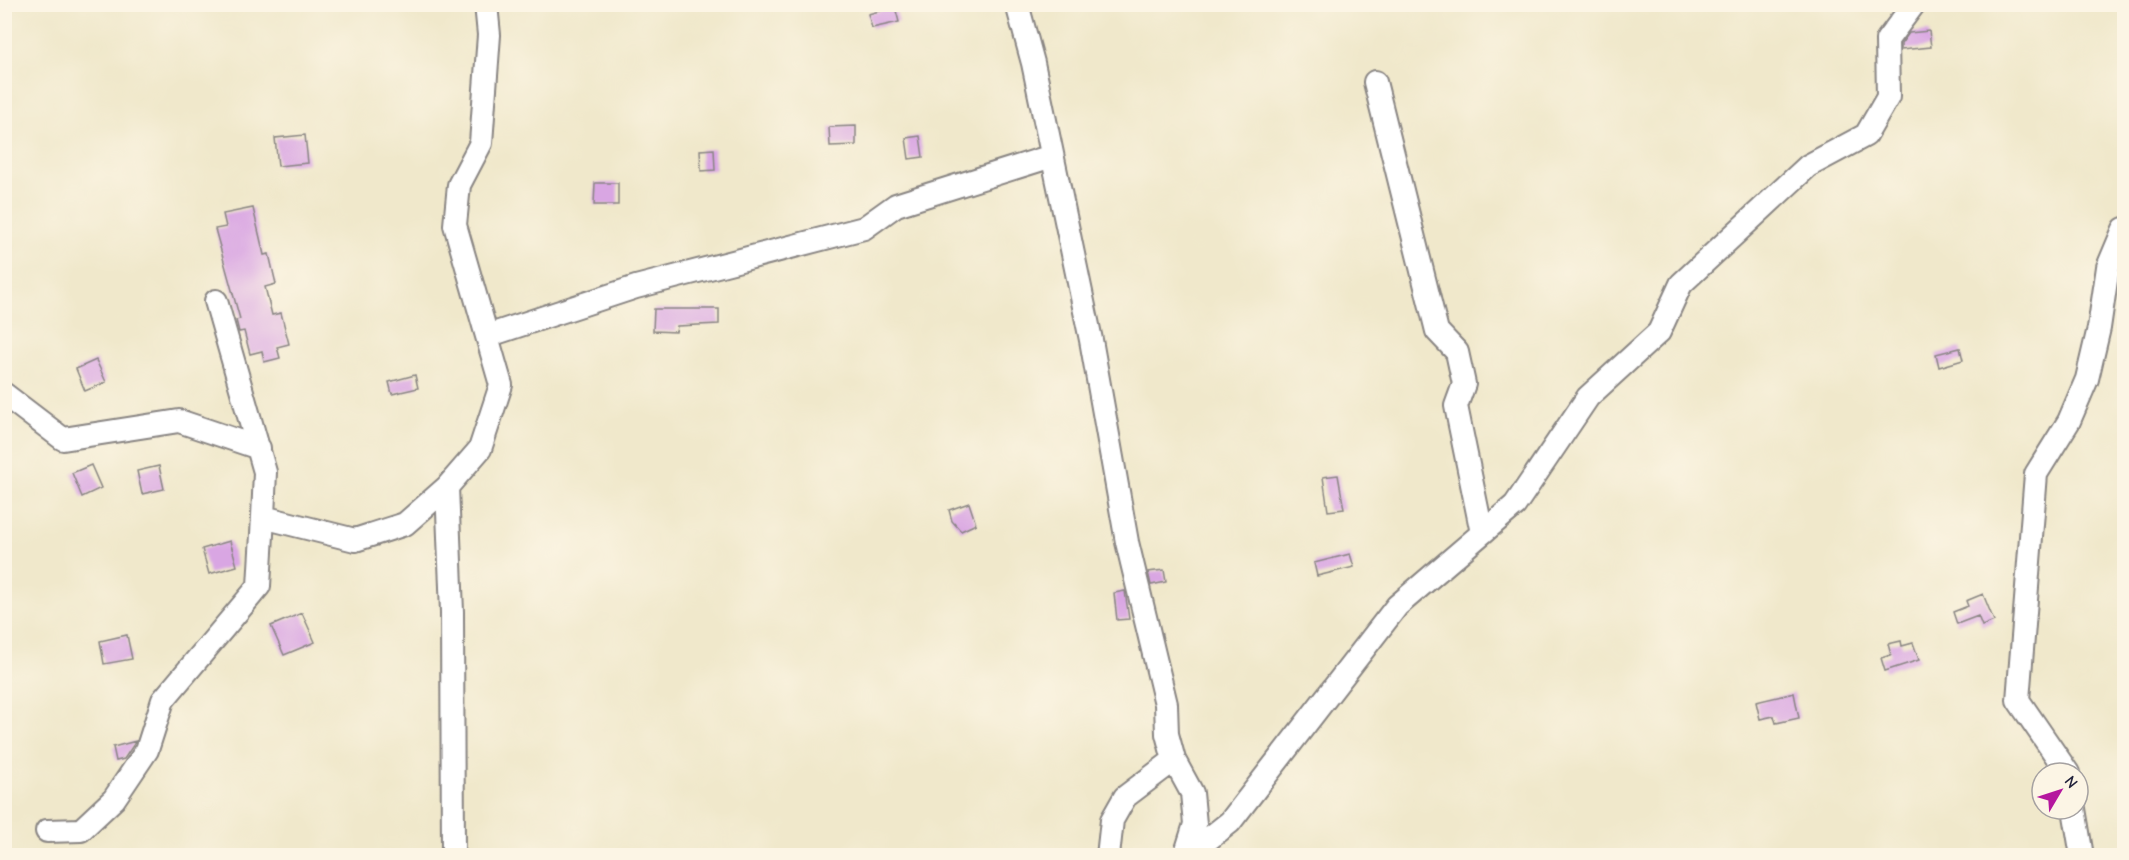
<svg xmlns="http://www.w3.org/2000/svg" width="2129" height="860" viewBox="0 0 2129 860" font-family="'Comic Neue',sans-serif">
  <style>
    .building { fill: #d9a6e3 }
    .lines { fill: none; stroke-linecap: round; stroke-linejoin: round }
    .minor-casing { stroke: #898583; stroke-width: 26 }
    .minor { stroke: #fff; stroke-width: 22 }
  </style>
  <rect width="100%" height="100%" fill="#fcf5e5"/>
  <filter id="ink" filterUnits="userSpaceOnUse"><feTurbulence type="fractalNoise" baseFrequency=".0167" numOctaves="2"/><feDisplacementMap in="SourceGraphic" scale="12" xChannelSelector="R" yChannelSelector="G"/><feConvolveMatrix kernelMatrix="1 2 1 2 8 2 1 2 1" color-interpolation-filters="sRGB"/></filter>
  <filter id="wash" filterUnits="userSpaceOnUse"><feTurbulence type="fractalNoise" baseFrequency=".008" numOctaves="4" result="noise"/><feDisplacementMap in="SourceGraphic" scale="24" xChannelSelector="R" yChannelSelector="G"/><feGaussianBlur stdDeviation="1.35" result="paint"/><feColorMatrix in="noise" values="0 0 0 0 0 0 0 0 0 0 0 0 0 0 0 0 0 1.4 0 .05"/><feComposite in="paint" operator="in"/></filter>
  <g filter="url(#wash)">
    <rect width="100%" height="100%" fill="#f0e8cb"/>
    <g id="blocks">
      <path class="building" d="M 895,7 L 899,22 L 872,28 L 868,14 Z
        M 1929,31 L 1931,47 L 1901,50 L 1901,44 L 1909,33 Z
        M 856,126 L 856,145 L 830,146 L 829,127 Z
        M 305,135 L 308,163 L 278,166 L 275,138 Z
        M 920,136 L 923,157 L 909,159 L 906,138 Z
        M 714,149 L 715,170 L 701,171 L 700,150 Z
        M 595,183 L 618,183 L 618,205 L 594,205 Z
        M 253,208 L 264,255 L 269,254 L 276,284 L 265,287 L 272,315 L 281,313 L 289,344 L 277,347 L 280,358 L 264,362 L 262,351 L 250,354 L 244,331 L 239,332 L 236,320 L 240,319 L 215,229 L 226,227 L 223,214 Z
        M 654,309 L 719,309 L 719,324 L 677,326 L 676,332 L 653,331 Z
        M 1960,348 L 1963,360 L 1939,367 L 1936,354 Z
        M 96,360 L 106,382 L 85,391 L 76,369 Z
        M 415,375 L 418,388 L 392,394 L 389,382 Z
        M 91,465 L 101,488 L 82,497 L 72,473 Z
        M 159,466 L 164,489 L 142,494 L 137,471 Z
        M 1338,475 L 1344,509 L 1328,511 L 1323,477 Z
        M 969,503 L 976,524 L 961,531 L 952,521 L 949,510 Z
        M 230,541 L 237,566 L 209,574 L 202,549 Z
        M 1350,554 L 1354,567 L 1317,576 L 1314,563 Z
        M 1164,570 L 1166,582 L 1151,585 L 1148,572 Z
        M 1125,591 L 1129,619 L 1117,620 L 1114,593 Z
        M 1983,594 L 1994,621 L 1982,626 L 1978,616 L 1957,624 L 1953,612 L 1968,606 L 1966,601 Z
        M 302,613 L 315,642 L 284,655 L 271,626 Z
        M 127,635 L 132,659 L 104,664 L 100,641 Z
        M 1901,641 L 1902,646 L 1913,643 L 1919,660 L 1885,671 L 1881,658 L 1891,655 L 1888,644 Z
        M 1794,693 L 1799,718 L 1776,723 L 1774,716 L 1760,719 L 1756,702 Z
        M 136,741 L 124,759 L 116,761 L 113,747 Z"/>
    </g>
  </g>
  <g filter="url(#ink)">
    <use href="#blocks" fill-opacity="0" stroke="#898583" stroke-width="1.5"/>
    <g class="lines">
      <defs>
        <path id="minor" d="M 1017,4 L 1033,63 L 1091,340 L 1127,542 L 1166,704 L 1167,734 L 1174,760 L 1192,793 L 1195,824 L 1185,856
          M 1375,82 L 1437,331 L 1457,352 L 1464,384 L 1456,406 L 1482,533
          M 216,301 L 265,472 L 263,517
          M 487,336 L 636,287 L 864,228 L 896,205 L 1052,156
          M 4,394 L 63,439 L 179,421 L 259,448
          M 2068,773 L 2018,700 L 2036,474 L 2069,421 L 2087,379 L 2099,328 L 2108,267 L 2124,229
          M 2074,809 L 2082,856
          M 47,831 L 81,830 L 114,799 L 147,750 L 163,700 L 259,586 L 263,517 L 355,540 L 405,524 L 447,487
          M 453,856 L 452,612 L 447,487 L 480,449 L 501,385 L 455,225 L 459,185 L 481,143 L 489,35 L 486,4
          M 1108,856 L 1112,820 L 1125,797 L 1174,760
          M 1187,856 L 1230,822 L 1397,606 L 1515,505 L 1588,397 L 1659,332 L 1681,284 L 1808,166 L 1866,135 L 1888,97 L 1887,40 L 1914,4"/>
      </defs>
      <use href="#minor" class="minor-casing"/>
      <use href="#minor" class="minor"/>
    </g>
  </g>
  <rect width="2129" height="860" fill="none" stroke="#fcf5e5" stroke-width="24"/>
  <g transform="translate(2060 791) rotate(51)"><circle r="28" fill="#fcf5e5" stroke="#a5a1a1" stroke-width="1.5"/>
  <path d="M0-4.5L10 22L0 15L-10 22Z" fill="#b5179e"/>
  <text y="-9" font-size="16" font-weight="bold" text-anchor="middle" fill="#22223b">N</text>
  </g>
</svg>
